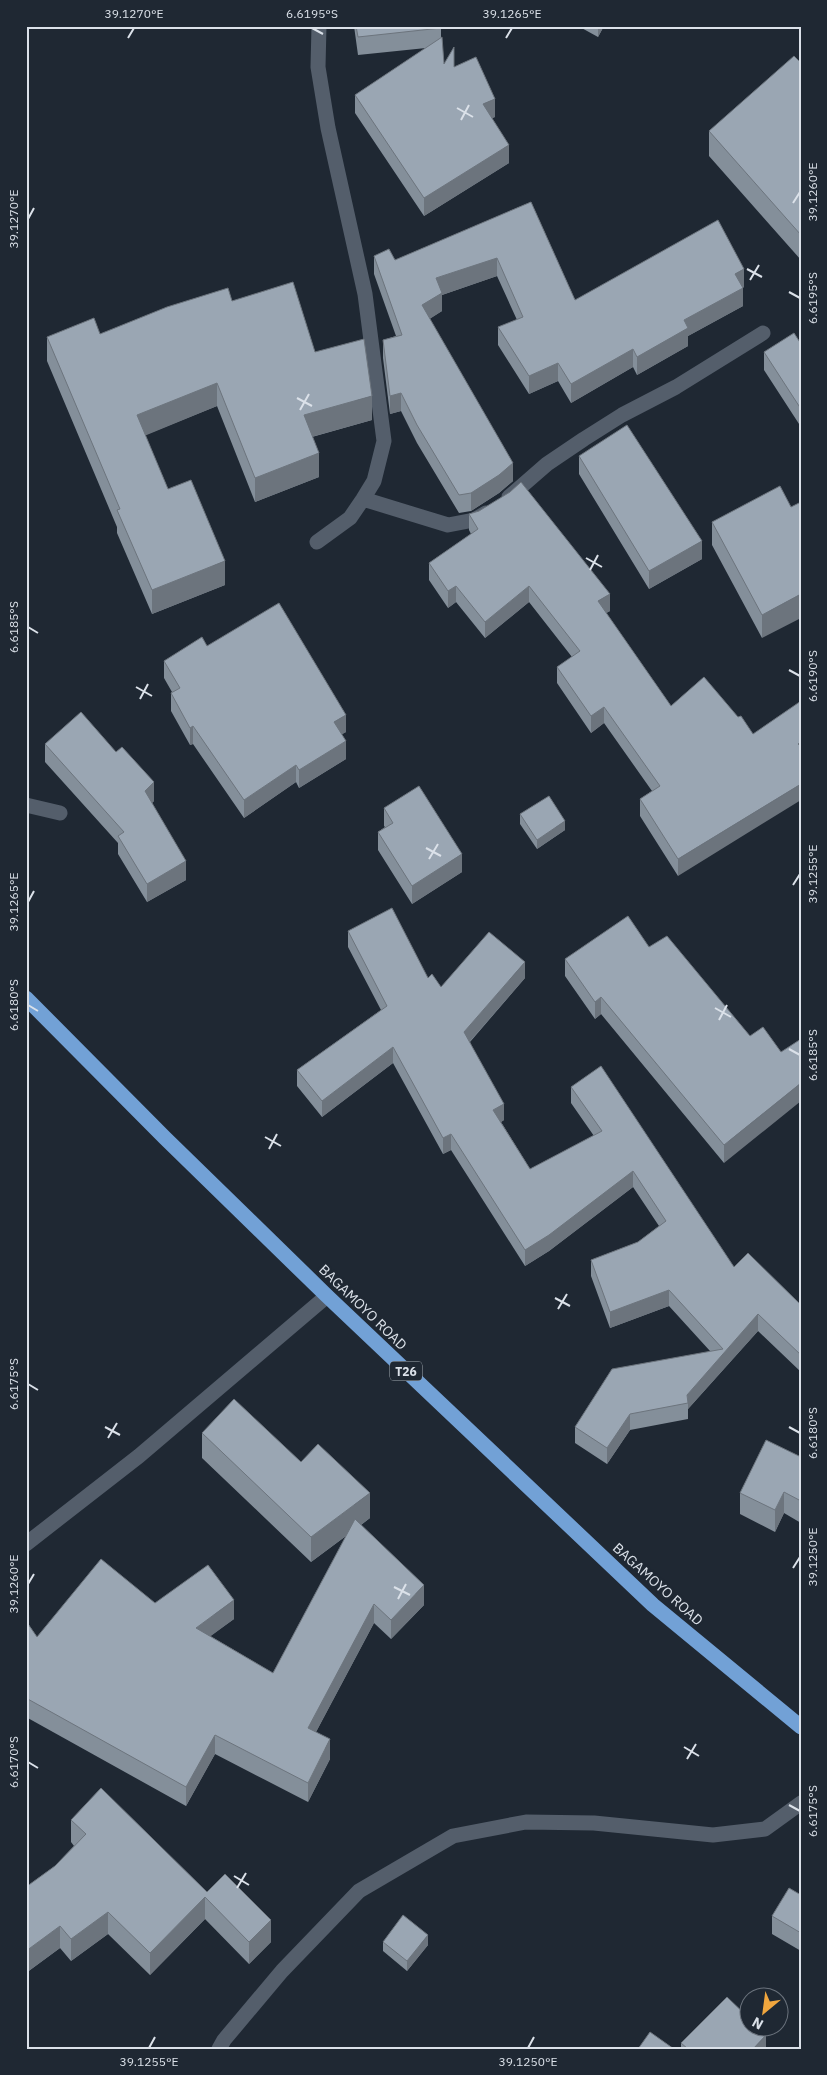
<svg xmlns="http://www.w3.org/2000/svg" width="827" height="2075" viewBox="0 0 827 2075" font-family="'IBM Plex Sans',sans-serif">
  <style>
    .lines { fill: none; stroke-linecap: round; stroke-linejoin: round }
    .minor { stroke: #545e6b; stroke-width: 15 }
    .highway { stroke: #72a1d6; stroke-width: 15 }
    .wall { fill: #848f9a }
    .shaded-wall { fill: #6c747d }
    .building { fill: #9aa6b3; stroke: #6c747d }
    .ticks { fill: none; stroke: #dbe1e9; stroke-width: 2 }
    .labels { text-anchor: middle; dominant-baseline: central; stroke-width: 5; stroke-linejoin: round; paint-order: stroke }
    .shield { fill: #1f2833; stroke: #a3aab2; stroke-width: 1 }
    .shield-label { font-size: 12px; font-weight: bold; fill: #dbe1e9 }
    .street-label { font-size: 14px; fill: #dbe1e9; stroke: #1f2833 }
    .neatline { fill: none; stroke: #dbe1e9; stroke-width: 2 }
    .ticks-label { font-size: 12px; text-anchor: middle; fill: #dbe1e9 }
  </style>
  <rect width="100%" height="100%" fill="#1f2833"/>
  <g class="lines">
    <path class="minor" d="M 509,497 L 547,464 L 584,439 L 622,415 L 676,387 L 763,333
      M 363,499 L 448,525 L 474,520 L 486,513
      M 317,542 L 350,518 L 363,499 L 374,481 L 384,441 L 365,294 L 328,128 L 318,67 L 319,26
      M 26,805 L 60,813
      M 26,1544 L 139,1456 L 327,1296
      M 219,2049 L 224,2040 L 282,1971 L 359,1891 L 453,1836 L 526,1822 L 594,1823 L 713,1835 L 765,1829 L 801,1803"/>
    <path class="highway" d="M 26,998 L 165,1138 L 327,1296 L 653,1605 L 801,1727"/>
  </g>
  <path class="wall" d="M 354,26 L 441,26 L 441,38 L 444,64 L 454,67 L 495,117 L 492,118 L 509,163 L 424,216 L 355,113 L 355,95 L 426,48 L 358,55 Z
    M 578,26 L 604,26 L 598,37 Z
    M 801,63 L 801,260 L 709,156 L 709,131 Z
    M 531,202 L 575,300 L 744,287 L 742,288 L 743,306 L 688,336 L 688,346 L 637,375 L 633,367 L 571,403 L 558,381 L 529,394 L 498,345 L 498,327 L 517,320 L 497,276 L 442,295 L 442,311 L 429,319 L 513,481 L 499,493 L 471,511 L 459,513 L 417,443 L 401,411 L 390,414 L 383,358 L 383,340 L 396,336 L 374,274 L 374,256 L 395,260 Z
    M 232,301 L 315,352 L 372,420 L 312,437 L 319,477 L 255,502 L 217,406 L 145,435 L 168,489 L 225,585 L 152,614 L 117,533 L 117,527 L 47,361 L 47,337 L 100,334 Z
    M 801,344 L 801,427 L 764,370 L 764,352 Z
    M 579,456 L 702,559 L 649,589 L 579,474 Z
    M 791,507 L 762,638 L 712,545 L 712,522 Z
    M 469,514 L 610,611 L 606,613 L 671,706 L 704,677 L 678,876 L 640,816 L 640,799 L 652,791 L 604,723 L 591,733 L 557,683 L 557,667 L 572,657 L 529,602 L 485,638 L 456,602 L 448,608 L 429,580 L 429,563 L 471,534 L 469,530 Z
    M 207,646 L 346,732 L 342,734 L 346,759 L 299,788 L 296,782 L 244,818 L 193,744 L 190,745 L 171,711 L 171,693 L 172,692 L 164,678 L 164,661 Z
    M 45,744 L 154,801 L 152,803 L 186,880 L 147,902 L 118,854 L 118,843 L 45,762 Z
    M 384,808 L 462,872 L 412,904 L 378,850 L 378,832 L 385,827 L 384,826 Z
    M 520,814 L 565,830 L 537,849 L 520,824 Z
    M 348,931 L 428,978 L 441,987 L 525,978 L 470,1042 L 504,1120 L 501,1122 L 530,1169 L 594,1136 L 571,1103 L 571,1087 L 734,1267 L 801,1305 L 801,1372 L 758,1331 L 688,1409 L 688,1419 L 630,1430 L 607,1464 L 575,1443 L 575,1427 L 710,1351 L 669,1306 L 610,1328 L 591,1276 L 591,1260 L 638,1242 L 659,1226 L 633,1187 L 549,1251 L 525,1266 L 451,1150 L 443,1154 L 393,1063 L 322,1117 L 297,1086 L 297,1070 L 381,1010 L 348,947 Z
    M 649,947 L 750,1036 L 724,1163 L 601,1014 L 595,1019 L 565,976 L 565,959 Z
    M 202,1433 L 301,1462 L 370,1518 L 361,1525 L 424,1605 L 391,1639 L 374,1623 L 316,1732 L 330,1759 L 308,1802 L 215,1754 L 186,1806 L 26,1717 L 26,1621 L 37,1637 L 155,1603 L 234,1619 L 210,1636 L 273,1673 L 346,1536 L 311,1562 L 202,1458 Z
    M 801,1457 L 801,1523 L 784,1513 L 775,1532 L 740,1514 L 740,1493 Z
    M 71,1820 L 207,1892 L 271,1942 L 249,1964 L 205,1919 L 150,1975 L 108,1934 L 71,1961 L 60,1948 L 26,1973 L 26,1887 L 55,1866 L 74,1846 L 71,1842 Z
    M 801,1895 L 801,1951 L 772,1934 L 772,1916 Z
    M 383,1942 L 428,1945 L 407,1971 L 383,1951 Z
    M 681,2043 L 766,2049 L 681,2049 Z"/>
  <path class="shaded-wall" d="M 598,26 L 604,26 L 598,37 Z
    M 495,99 L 495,117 L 483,122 L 483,104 Z
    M 509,145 L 509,163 L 424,216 L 424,198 Z
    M 497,258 L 497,276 L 442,295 L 442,311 L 422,324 L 422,305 L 436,278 Z
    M 744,269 L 744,287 L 735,292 L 735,274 Z
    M 743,288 L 743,306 L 688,336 L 688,346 L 637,375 L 637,357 L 684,320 Z
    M 633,349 L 633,367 L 571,403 L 571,384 Z
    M 558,363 L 558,381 L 529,394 L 529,376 Z
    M 217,383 L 217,406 L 137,439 L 137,415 Z
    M 401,393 L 401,411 L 390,414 L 390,396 Z
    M 372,396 L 372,420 L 304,439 L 304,415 Z
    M 319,453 L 319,477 L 255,502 L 255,478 Z
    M 513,463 L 513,481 L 499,493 L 471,511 L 471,493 Z
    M 702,541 L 702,559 L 649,589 L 649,571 Z
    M 225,561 L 225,585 L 152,614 L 152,590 Z
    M 456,586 L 456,602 L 448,608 L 448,591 Z
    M 529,586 L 529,602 L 485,638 L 485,622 Z
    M 610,594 L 610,611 L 598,618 L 598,601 Z
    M 801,594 L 801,618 L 762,638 L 762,615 Z
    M 604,707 L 604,723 L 591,733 L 591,716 Z
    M 346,715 L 346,732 L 334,739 L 334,722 Z
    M 193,726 L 193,744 L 190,745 L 190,728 Z
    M 346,741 L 346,759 L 299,788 L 299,770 Z
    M 296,765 L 296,782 L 244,818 L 244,800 Z
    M 154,782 L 154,801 L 145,809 L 145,791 Z
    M 801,784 L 801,800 L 678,876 L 678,859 Z
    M 565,821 L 565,830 L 537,849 L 537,840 Z
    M 462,854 L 462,872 L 412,904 L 412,886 Z
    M 186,861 L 186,880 L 147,902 L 147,884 Z
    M 525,962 L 525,978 L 464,1048 L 464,1032 Z
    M 601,997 L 601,1014 L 595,1019 L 595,1002 Z
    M 393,1047 L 393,1063 L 322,1117 L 322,1101 Z
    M 801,1083 L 801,1101 L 724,1163 L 724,1145 Z
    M 504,1104 L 504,1120 L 493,1127 L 493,1110 Z
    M 451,1134 L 451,1150 L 443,1154 L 443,1138 Z
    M 633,1171 L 633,1187 L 549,1251 L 525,1266 L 525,1250 Z
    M 669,1290 L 669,1306 L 610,1328 L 610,1312 Z
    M 758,1314 L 758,1331 L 688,1409 L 688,1403 L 687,1395 Z
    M 630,1414 L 630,1430 L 607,1464 L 607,1448 Z
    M 784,1492 L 784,1513 L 775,1532 L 775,1510 Z
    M 370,1493 L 370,1518 L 311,1562 L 311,1537 Z
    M 424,1585 L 424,1605 L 391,1639 L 391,1620 Z
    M 234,1600 L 234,1619 L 196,1647 L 196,1628 Z
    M 374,1604 L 374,1623 L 308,1747 L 308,1728 Z
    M 215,1735 L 215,1754 L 186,1806 L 186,1787 Z
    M 330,1739 L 330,1759 L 308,1802 L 308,1783 Z
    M 205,1897 L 205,1919 L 150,1975 L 150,1953 Z
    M 108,1912 L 108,1934 L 71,1961 L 71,1939 Z
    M 271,1920 L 271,1942 L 249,1964 L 249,1942 Z
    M 60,1926 L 60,1948 L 26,1973 L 26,1951 Z
    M 428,1935 L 428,1945 L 407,1971 L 407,1961 Z
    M 766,2035 L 766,2049 L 753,2049 Z"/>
  <path class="building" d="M 356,26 L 441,26 L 441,28 L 358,37 Z
    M 442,37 L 444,64 L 454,47 L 454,67 L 476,57 L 495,99 L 483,104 L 509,145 L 424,198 L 355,95 Z
    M 794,56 L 801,63 L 801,235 L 709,131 Z
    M 531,202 L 575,300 L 718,220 L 744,269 L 735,274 L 743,288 L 684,320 L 688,328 L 637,357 L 633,349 L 571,384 L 558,363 L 529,376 L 498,327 L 523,317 L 497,258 L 436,278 L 442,293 L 422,305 L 513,463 L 499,475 L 471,493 L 459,495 L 417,425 L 401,393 L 390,396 L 383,340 L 402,335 L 374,256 L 389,249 L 395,260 Z
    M 293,282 L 315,352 L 364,339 L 372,396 L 304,415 L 319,453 L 255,478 L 217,383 L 137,415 L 168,489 L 191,480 L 225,561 L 152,590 L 117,510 L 120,509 L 47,337 L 94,318 L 100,334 L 167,307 L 228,288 L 232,301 Z
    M 794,333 L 801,344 L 801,409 L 764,352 Z
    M 627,425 L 702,541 L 649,571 L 579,456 Z
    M 521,482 L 610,594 L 598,601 L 671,706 L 704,677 L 738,717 L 741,716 L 753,734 L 801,701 L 801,742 L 798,744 L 801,747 L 801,784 L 678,859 L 640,799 L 660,786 L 604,707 L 591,716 L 557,667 L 580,651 L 529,586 L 485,622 L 456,586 L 448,591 L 429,563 L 478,529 L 469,514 L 479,511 L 510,492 Z
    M 780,486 L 791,507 L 801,502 L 801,594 L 762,615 L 712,522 Z
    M 279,603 L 346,715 L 334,722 L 346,741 L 299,770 L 296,765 L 244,800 L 193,726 L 190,728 L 171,693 L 180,688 L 164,661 L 202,637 L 207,646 Z
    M 81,712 L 116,752 L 122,747 L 154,782 L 145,791 L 186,861 L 147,884 L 118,836 L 124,832 L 45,744 Z
    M 419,786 L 462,854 L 412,886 L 378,832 L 393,823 L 384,808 Z
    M 549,796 L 565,821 L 537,840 L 520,814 Z
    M 392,908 L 428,978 L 432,974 L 441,987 L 489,932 L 525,962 L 464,1032 L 504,1104 L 493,1110 L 530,1169 L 602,1131 L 571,1087 L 601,1066 L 734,1267 L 748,1253 L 801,1305 L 801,1355 L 758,1314 L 687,1395 L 688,1403 L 630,1414 L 607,1448 L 575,1427 L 612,1369 L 723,1349 L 669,1290 L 610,1312 L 591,1260 L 638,1242 L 666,1221 L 633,1171 L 549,1235 L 525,1250 L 451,1134 L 443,1138 L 393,1047 L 322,1101 L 297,1070 L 387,1006 L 348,931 Z
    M 628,916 L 649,947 L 667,936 L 750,1036 L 763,1027 L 781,1052 L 801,1039 L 801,1083 L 724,1145 L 601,997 L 595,1002 L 565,959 Z
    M 234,1399 L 301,1462 L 318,1444 L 370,1493 L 311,1537 L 202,1433 Z
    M 766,1440 L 801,1457 L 801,1501 L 784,1492 L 775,1510 L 740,1493 Z
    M 355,1519 L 424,1585 L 391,1620 L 374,1604 L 308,1728 L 330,1739 L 308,1783 L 215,1735 L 186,1787 L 26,1698 L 26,1621 L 37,1637 L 101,1559 L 155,1603 L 208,1565 L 234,1600 L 196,1628 L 273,1673 Z
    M 101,1788 L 207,1892 L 225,1874 L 271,1920 L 249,1942 L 205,1897 L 150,1953 L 108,1912 L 71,1939 L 60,1926 L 26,1951 L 26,1887 L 55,1866 L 86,1834 L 71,1820 Z
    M 789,1888 L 801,1895 L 801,1933 L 772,1916 Z
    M 403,1915 L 428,1935 L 407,1961 L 383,1942 Z
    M 727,1997 L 750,2019 L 750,2028 L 758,2028 L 766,2035 L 753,2049 L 688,2049 L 681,2043 Z
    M 650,2032 L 674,2049 L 638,2049 Z"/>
  <path class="ticks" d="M 312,28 L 323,34M 128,38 L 134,28M 506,38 L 512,28M 457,108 L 473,117M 461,120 L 469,105M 793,203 L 800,192M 28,219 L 34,208M 747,269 L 762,277M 750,280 L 759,265M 789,292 L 800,298M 297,398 L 312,406M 300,410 L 309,394M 586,558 L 602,567M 590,570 L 598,555M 28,627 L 38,633M 789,670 L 800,676M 136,687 L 152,696M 140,699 L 148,684M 426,848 L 441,856M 429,859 L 438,844M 793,885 L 800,874M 28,902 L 34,891M 28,1005 L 38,1011M 715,1008 L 731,1017M 719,1020 L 727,1005M 789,1049 L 800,1055M 265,1137 L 281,1146M 269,1149 L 277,1134M 555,1298 L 570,1306M 558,1309 L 567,1294M 28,1384 L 38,1390M 105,1427 L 120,1435M 789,1427 L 800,1433M 108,1438 L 117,1423M 793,1568 L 800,1557M 28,1584 L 34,1574M 394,1587 L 410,1595M 398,1599 L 406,1584M 684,1747 L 699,1756M 687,1759 L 696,1744M 28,1762 L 38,1768M 789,1805 L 800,1811M 234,1876 L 249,1885M 237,1888 L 246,1873M 149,2048 L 155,2037M 528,2048 L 534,2037"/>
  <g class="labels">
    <rect class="shield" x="390" y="1361.5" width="32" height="19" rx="4"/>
    <g class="shield-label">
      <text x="406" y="1371">T26</text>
    </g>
    <g class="street-label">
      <text transform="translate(363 1307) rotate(44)">BAGAMOYO ROAD</text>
      <text transform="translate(658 1584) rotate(42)">BAGAMOYO ROAD</text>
    </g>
  </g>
  <rect width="827" height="2075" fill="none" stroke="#1f2833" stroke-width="55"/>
  <g transform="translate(764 2012) rotate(209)"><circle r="24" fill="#1f2833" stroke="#6a727c"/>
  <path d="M0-4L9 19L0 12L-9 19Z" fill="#f0a63e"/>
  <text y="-8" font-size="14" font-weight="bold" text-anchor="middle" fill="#dbe1e9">N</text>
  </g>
  <rect x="28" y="28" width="772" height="2020" class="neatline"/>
  <g class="ticks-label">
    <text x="134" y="18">39.1270°E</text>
    <text x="312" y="18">6.6195°S</text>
    <text x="512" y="18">39.1265°E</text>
    <text transform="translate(813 192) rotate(-90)" y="4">39.1260°E</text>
    <text transform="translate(14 219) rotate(-90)" y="4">39.1270°E</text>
    <text transform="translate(813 298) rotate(-90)" y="4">6.6195°S</text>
    <text transform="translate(14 627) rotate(-90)" y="4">6.6185°S</text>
    <text transform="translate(813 676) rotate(-90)" y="4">6.6190°S</text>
    <text transform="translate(813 874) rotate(-90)" y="4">39.1255°E</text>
    <text transform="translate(14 902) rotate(-90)" y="4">39.1265°E</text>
    <text transform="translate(14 1005) rotate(-90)" y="4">6.6180°S</text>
    <text transform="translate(813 1055) rotate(-90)" y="4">6.6185°S</text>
    <text transform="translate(14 1384) rotate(-90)" y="4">6.6175°S</text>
    <text transform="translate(813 1433) rotate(-90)" y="4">6.6180°S</text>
    <text transform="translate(813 1557) rotate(-90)" y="4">39.1250°E</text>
    <text transform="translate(14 1584) rotate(-90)" y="4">39.1260°E</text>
    <text transform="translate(14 1762) rotate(-90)" y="4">6.6170°S</text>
    <text transform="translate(813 1811) rotate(-90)" y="4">6.6175°S</text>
    <text x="149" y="2066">39.1255°E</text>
    <text x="528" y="2066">39.1250°E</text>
  </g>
</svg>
